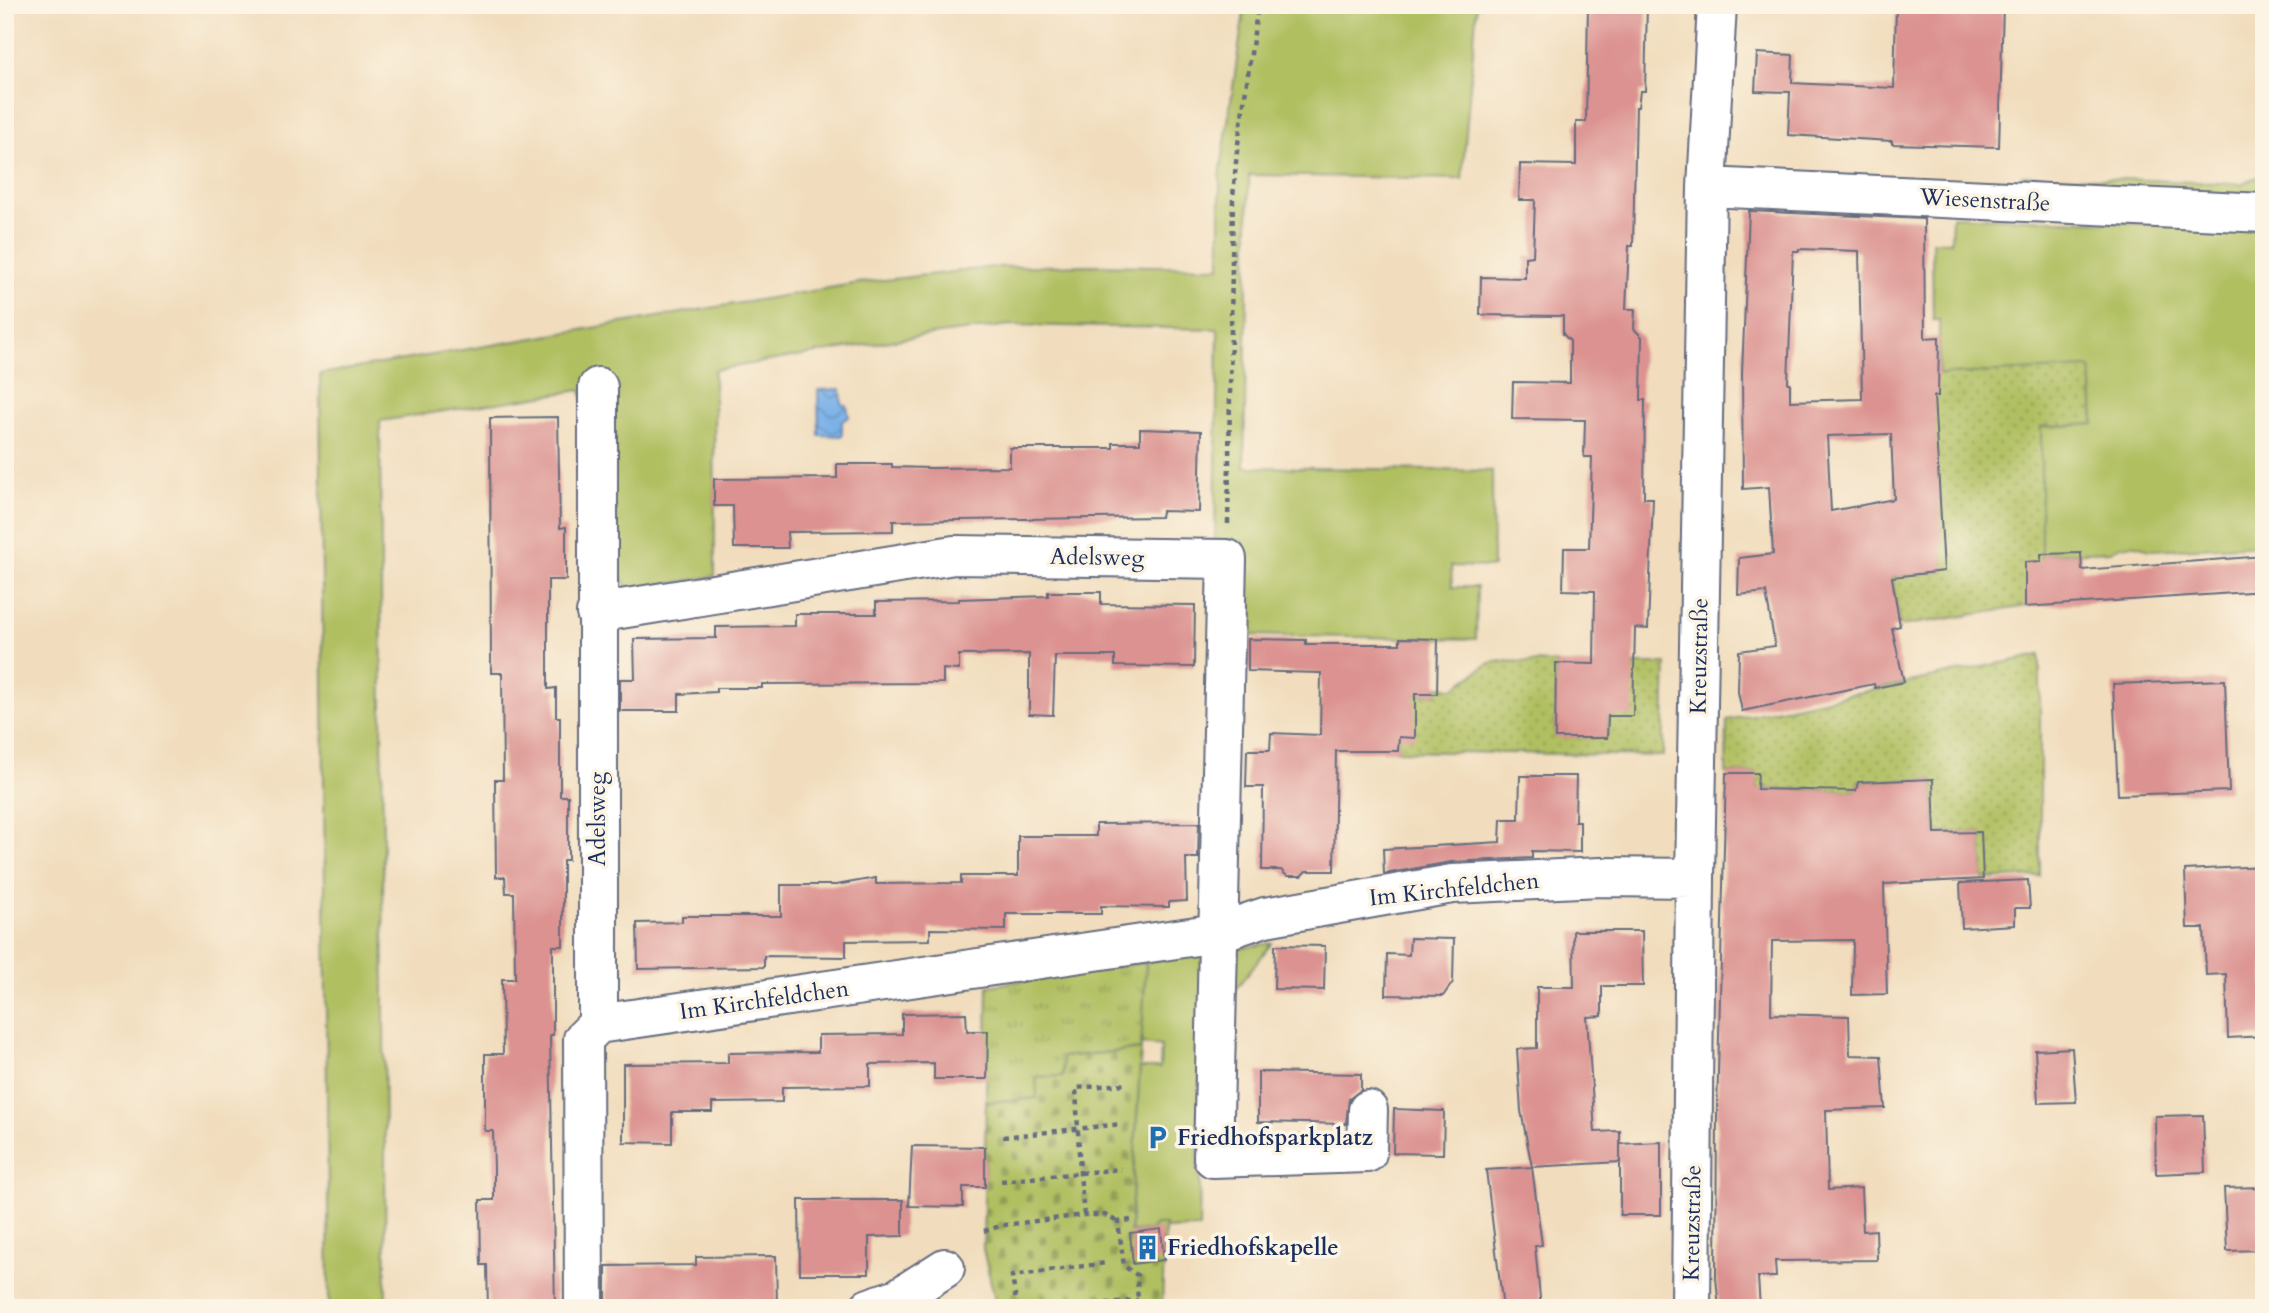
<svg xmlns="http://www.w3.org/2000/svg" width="2269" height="1313" viewBox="0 0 2269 1313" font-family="Cardo,serif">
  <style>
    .grass { fill: #b0bf61; stroke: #667760; stroke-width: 2 }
    .cemetery { fill: url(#cemetery-stones); stroke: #667760; stroke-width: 2 }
    .park { fill: url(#park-tufts); stroke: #667760; stroke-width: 2 }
    .garden { fill: url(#garden-dots); stroke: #667760; stroke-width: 2 }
    .water { fill: url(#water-waves); stroke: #4a70a3; stroke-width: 2 }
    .building { fill: #db9290; fill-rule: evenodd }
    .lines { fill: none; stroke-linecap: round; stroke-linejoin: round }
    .minor-casing { stroke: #666c7f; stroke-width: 42 }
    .path { stroke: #666c7f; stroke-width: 4.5; stroke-dasharray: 5 5; stroke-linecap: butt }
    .minor { stroke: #fff; stroke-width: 38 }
    .labels { text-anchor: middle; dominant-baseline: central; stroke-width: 7; stroke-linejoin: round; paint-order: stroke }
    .street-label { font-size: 23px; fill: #1b2f5e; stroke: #fcf5e5 }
    .poi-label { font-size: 23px; font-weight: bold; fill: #1b2f5e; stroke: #fcf5e5; text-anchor: start }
  </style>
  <defs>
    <pattern id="cemetery-stones" width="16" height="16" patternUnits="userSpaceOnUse" patternTransform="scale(1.75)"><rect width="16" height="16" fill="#b0bf61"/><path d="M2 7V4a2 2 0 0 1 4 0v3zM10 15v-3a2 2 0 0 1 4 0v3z" fill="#8e9c53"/></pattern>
    <pattern id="park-tufts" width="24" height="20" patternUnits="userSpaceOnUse" patternTransform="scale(1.75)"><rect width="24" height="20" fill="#b0bf61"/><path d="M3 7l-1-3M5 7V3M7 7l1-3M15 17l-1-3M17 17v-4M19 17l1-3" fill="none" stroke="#8e9c53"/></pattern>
    <pattern id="garden-dots" width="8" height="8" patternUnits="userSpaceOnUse" patternTransform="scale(1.75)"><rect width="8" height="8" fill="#b0bf61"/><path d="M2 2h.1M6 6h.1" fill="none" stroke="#8e9c53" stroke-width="1.8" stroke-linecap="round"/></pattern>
    <pattern id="water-waves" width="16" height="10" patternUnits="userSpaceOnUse" patternTransform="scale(1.75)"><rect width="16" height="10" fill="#79b0e8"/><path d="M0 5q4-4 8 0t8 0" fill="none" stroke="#6290bf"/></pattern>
  </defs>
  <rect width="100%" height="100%" fill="#fcf5e5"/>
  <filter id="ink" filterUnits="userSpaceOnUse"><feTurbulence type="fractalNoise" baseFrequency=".0143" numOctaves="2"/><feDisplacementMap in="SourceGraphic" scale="14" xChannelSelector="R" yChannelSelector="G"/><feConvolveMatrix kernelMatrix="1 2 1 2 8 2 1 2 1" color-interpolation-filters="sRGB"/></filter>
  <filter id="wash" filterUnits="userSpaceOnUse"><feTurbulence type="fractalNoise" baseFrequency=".00686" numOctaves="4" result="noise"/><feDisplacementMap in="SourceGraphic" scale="28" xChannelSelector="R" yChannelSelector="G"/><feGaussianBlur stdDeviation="1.57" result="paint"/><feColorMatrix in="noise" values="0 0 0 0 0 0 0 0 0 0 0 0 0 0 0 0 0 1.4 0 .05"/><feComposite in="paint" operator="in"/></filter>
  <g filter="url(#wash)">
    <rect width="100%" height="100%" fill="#f1ddbd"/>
    <path class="grass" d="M 1245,5 L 1477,5 L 1462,179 L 1249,175 L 1244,467 L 1492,471 L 1493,567 L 1451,566 L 1452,587 L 1477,587 L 1476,639 L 1241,635 L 1242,542 L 1215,541 L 1218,329 L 1010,325 L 908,338 L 714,370 L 715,576 L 628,590 L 617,570 L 581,390 L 380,421 L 386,1308 L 329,1308 L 320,374 L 859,283 L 995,267 L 1088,265 L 1220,267 L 1220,176 Z
      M 2264,174 L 2264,188 L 2241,201 L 2021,190 L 2022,175 L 2242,184 Z
      M 1952,216 L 2264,228 L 2264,545 L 2148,550 C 2137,542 2122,544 2111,551 L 2041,554 L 2041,427 L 2094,424 L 2091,369 L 1939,375 L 1939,320 L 1933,320 L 1932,241 L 1951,242 Z
      M 1272,943 L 1200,1034 L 1198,1163 L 1200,1175 L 1199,1228 L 1165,1229 L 1165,1225 L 1150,1231 L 1130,1233 L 1140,1068 L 1160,1068 L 1161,1046 L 1141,1044 L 1146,962 Z"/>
    <path class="cemetery" d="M 1141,1049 L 1130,1232 L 1150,1231 L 1155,1225 L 1165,1225 L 1162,1308 L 997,1308 L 983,1249 L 986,1102 L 1036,1098 L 1036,1077 L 1062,1057 Z"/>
    <path class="park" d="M 1146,962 L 1141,1049 L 1062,1057 L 1063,1076 L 1036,1077 L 1037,1098 L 986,1102 L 988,986 Z"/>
    <path class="garden" d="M 2091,368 L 2094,424 L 2041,427 L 2041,604 L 1900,626 L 1892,577 L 1944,571 L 1926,375 Z
      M 2040,655 L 2040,876 L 1983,879 L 1981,832 L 1935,833 L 1933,779 L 1858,782 L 1856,791 L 1757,789 L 1757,773 L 1726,773 L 1727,720 Z
      M 1498,661 L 1556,663 L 1555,737 L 1607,738 L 1608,716 L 1634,664 L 1666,664 L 1663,756 L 1398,751 L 1399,694 L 1437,694 L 1437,687 L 1454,688 L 1488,664 Z"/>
    <path class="water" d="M 841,389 L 842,404 L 847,406 L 849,417 L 842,421 L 842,436 L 819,435 L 818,390 Z"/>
    <g id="blocks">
      <path class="building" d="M 1588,5 L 1647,5 L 1645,91 L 1640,91 L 1638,107 L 1636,107 L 1633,246 L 1629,246 L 1626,309 L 1635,309 L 1634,329 L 1642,337 L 1641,400 L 1645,400 L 1644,498 L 1653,498 L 1648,629 L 1635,628 L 1633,716 L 1608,716 L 1607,738 L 1555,738 L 1556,663 L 1594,664 L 1595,591 L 1563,590 L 1564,548 L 1589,548 L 1592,457 L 1584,457 L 1585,420 L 1512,419 L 1513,382 L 1570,383 L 1570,341 L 1563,334 L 1563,316 L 1480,315 L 1481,277 L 1525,278 L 1525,257 L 1533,256 L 1535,200 L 1519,200 L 1520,164 L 1576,165 L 1576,122 L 1586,122 Z
        M 1896,5 L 2003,5 L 1999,147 L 1892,144 L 1892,141 L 1788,135 L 1790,92 L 1755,91 L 1757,53 L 1793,55 L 1792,83 L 1894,88 Z
        M 1749,211 L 1924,219 L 1925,338 L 1939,337 L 1938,396 L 1934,396 L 1944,571 L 1892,577 L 1900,626 L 1892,628 L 1904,682 L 1875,688 L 1874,684 L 1742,711 L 1738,692 L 1739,651 L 1775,646 L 1766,592 L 1738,595 L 1739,558 L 1773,554 L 1769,487 L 1743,489 L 1742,373 ZM 1799,249 L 1859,251 L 1862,399 L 1790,401 L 1790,383 L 1788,383 L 1793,251 L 1799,251 ZM 1891,434 L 1894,499 L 1831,511 L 1827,436 Z
        M 558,417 L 560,528 L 566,527 L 566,580 L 548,580 L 548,689 L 556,688 L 556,717 L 560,717 L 560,796 L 568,796 L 568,860 L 563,860 L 563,946 L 553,946 L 553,1035 L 550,1035 L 555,1308 L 488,1308 L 487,1265 L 481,1265 L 480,1200 L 494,1200 L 494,1169 L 493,1131 L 485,1131 L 485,1054 L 503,1054 L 502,979 L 515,979 L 514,893 L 506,893 L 505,877 L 496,877 L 495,780 L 503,780 L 502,673 L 491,673 L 490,418 Z
        M 1140,429 L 1201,431 L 1199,512 L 1162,511 L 1161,517 L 893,521 L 893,531 L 787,532 L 788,548 L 734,548 L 733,506 L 714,506 L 714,479 L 837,478 L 837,464 L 892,464 L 892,467 L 931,468 L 1010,467 L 1010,448 L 1113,448 L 1113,443 L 1140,443 Z
        M 2081,553 L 2082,570 L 2264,556 L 2264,591 L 2025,607 L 2025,562 L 2041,561 L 2041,554 Z
        M 1048,592 L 1101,592 L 1101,604 L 1195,605 L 1194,667 L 1115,666 L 1115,656 L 1055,656 L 1053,715 L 1029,714 L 1029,654 L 959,655 L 959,670 L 943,669 L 943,683 L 762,684 L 762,688 L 716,688 L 716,692 L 679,694 L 679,711 L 620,711 L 620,679 L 635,679 L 634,639 L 716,638 L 716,627 L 795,626 L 795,614 L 876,614 L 876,602 L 959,601 L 959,599 L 1048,596 Z
        M 1400,638 L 1438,639 L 1437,694 L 1415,694 L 1415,738 L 1399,737 L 1398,751 L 1336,751 L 1334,871 L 1306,871 L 1301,876 L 1287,876 L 1281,870 L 1262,870 L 1263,787 L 1246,787 L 1247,750 L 1270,750 L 1271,733 L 1320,735 L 1321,673 L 1248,671 L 1248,639 L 1306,640 L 1306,644 L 1400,644 Z
        M 2225,680 L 2229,791 L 2118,795 L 2113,684 Z
        M 1726,773 L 1758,773 L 1757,789 L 1856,791 L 1858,782 L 1933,779 L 1935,833 L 1981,832 L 1983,879 L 1884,884 L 1887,994 L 1852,995 L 1853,940 L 1772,941 L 1771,1014 L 1849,1016 L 1850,1055 L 1881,1056 L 1885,1108 L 1826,1110 L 1828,1190 L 1861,1188 L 1863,1231 L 1876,1230 L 1877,1260 L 1775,1261 L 1776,1277 L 1758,1277 L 1760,1308 L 1719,1308 L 1716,1278 L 1717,1110 Z
        M 1520,776 L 1576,776 L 1575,821 L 1580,821 L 1580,852 L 1532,851 L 1532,858 L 1451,862 L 1384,874 L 1383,849 L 1500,842 L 1501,819 L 1519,819 Z
        M 1199,823 L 1198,858 L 1186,858 L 1187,901 L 1169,902 L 1169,907 L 1101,906 L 1101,914 L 1006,914 L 1006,930 L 930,929 L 930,940 L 846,941 L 846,957 L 764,956 L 764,967 L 638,969 L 637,923 L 682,922 L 682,916 L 781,916 L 781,885 L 836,885 L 876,878 L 876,884 L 961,883 L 961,876 L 1018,876 L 1018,836 L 1096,836 L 1096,824 Z
        M 2264,866 L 2264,1036 L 2228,1038 L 2226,974 L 2206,975 L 2204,928 L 2187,928 L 2185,870 Z
        M 2028,880 L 2030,908 L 2015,908 L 2015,925 L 1962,928 L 1960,883 Z
        M 1573,931 L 1642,931 L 1643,986 L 1602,986 L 1602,1016 L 1587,1017 L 1595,1132 L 1620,1131 L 1620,1162 L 1532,1167 L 1521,1111 L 1517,1049 L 1537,1048 L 1537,987 L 1574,987 Z
        M 1410,938 L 1454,939 L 1453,982 L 1443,996 L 1386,995 L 1387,954 L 1409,955 Z
        M 1275,945 L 1325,946 L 1324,990 L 1274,989 Z
        M 966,1013 L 967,1031 L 988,1031 L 987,1079 L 934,1079 L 934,1063 L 870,1064 L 870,1086 L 782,1087 L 782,1102 L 712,1103 L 712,1112 L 672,1112 L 672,1143 L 623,1142 L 623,1064 L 728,1063 L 728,1053 L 818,1052 L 818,1035 L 902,1034 L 902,1014 Z
        M 2072,1048 L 2076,1102 L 2038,1103 L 2035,1050 Z
        M 1258,1072 L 1361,1074 L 1361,1090 L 1349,1099 L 1346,1124 L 1258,1122 Z
        M 1394,1109 L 1444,1111 L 1443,1154 L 1393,1153 Z
        M 2203,1115 L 2205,1172 L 2156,1174 L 2155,1116 Z
        M 1661,1142 L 1661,1215 L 1620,1215 L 1620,1144 Z
        M 912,1146 L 985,1147 L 985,1187 L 963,1187 L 963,1207 L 909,1206 Z
        M 1532,1167 L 1542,1245 L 1535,1246 L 1541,1308 L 1503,1308 L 1486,1170 Z
        M 2264,1187 L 2264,1250 L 2227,1251 L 2224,1188 Z
        M 799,1200 L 903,1200 L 903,1236 L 869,1237 L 869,1274 L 800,1274 Z
        M 1161,1229 L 1164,1260 L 1133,1264 L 1130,1233 Z
        M 776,1256 L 777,1304 L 698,1304 L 698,1308 L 606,1306 L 606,1266 L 696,1265 L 696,1257 Z"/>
    </g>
  </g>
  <g filter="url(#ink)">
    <use href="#blocks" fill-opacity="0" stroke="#666c7f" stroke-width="2"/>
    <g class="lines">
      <defs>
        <path id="minor" d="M 1707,187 L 2264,213
          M 596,613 L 954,555 L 1227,559 L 1213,1158 L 1367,1153 L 1368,1110
          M 598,1024 L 598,387
          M 584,1308 L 583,1039 L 598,1024 L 1217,933 L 1265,917 L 1452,884 L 1601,877 L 1695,878
          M 869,1308 L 898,1298 L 945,1268
          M 1691,1308 L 1695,878 L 1707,187 L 1717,5"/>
      </defs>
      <use href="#minor" class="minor-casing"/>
      <path class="path" d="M 1228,524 L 1233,197 L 1237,151 L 1258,5
        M 1003,1137 L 1121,1124
        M 1001,1181 L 1121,1169
        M 1084,1215 L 1080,1174 L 1076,1088 L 1125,1084
        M 1131,1220 L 1118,1222 L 1124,1266 L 1137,1275 L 1138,1308
        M 984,1231 L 1004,1225 L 1084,1215 L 1105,1215 L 1118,1222
        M 1017,1308 L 1012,1276 L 1106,1263
        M 1056,1308 L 1138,1300"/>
      <use href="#minor" class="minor"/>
    </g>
  </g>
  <defs>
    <symbol id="parking-bare" viewBox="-9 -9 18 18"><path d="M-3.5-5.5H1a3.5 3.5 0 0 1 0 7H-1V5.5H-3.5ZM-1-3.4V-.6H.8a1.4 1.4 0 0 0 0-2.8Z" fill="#1f6fb2" stroke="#fcf5e5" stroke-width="2.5" paint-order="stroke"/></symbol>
    <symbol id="building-bare" viewBox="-9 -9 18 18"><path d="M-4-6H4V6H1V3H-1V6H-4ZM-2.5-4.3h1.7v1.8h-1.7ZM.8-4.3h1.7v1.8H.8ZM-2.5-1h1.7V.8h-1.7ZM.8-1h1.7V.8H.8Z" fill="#1f6fb2" stroke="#fcf5e5" stroke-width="2.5" paint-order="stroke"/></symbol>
  </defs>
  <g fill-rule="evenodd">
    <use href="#parking-bare" x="1140" y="1120" width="35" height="35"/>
    <use href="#building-bare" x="1130" y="1230" width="35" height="35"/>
  </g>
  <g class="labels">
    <g class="street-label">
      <text transform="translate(1985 200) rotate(3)">Wiesenstraße</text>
      <text transform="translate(1097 557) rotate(1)">Adelsweg</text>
      <text transform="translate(1699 656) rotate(-89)">Kreuzstraße</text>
      <text transform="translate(597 819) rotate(-90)">Adelsweg</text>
      <text transform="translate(1454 889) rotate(-6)">Im Kirchfeldchen</text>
      <text transform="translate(764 1000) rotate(-8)">Im Kirchfeldchen</text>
      <text transform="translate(1692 1223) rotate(-89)">Kreuzstraße</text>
    </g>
    <g class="poi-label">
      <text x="1177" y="1137">Friedhofsparkplatz</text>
      <text x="1167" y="1247">Friedhofskapelle</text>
    </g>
  </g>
  <rect width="2269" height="1313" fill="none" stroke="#fcf5e5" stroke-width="28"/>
</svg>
